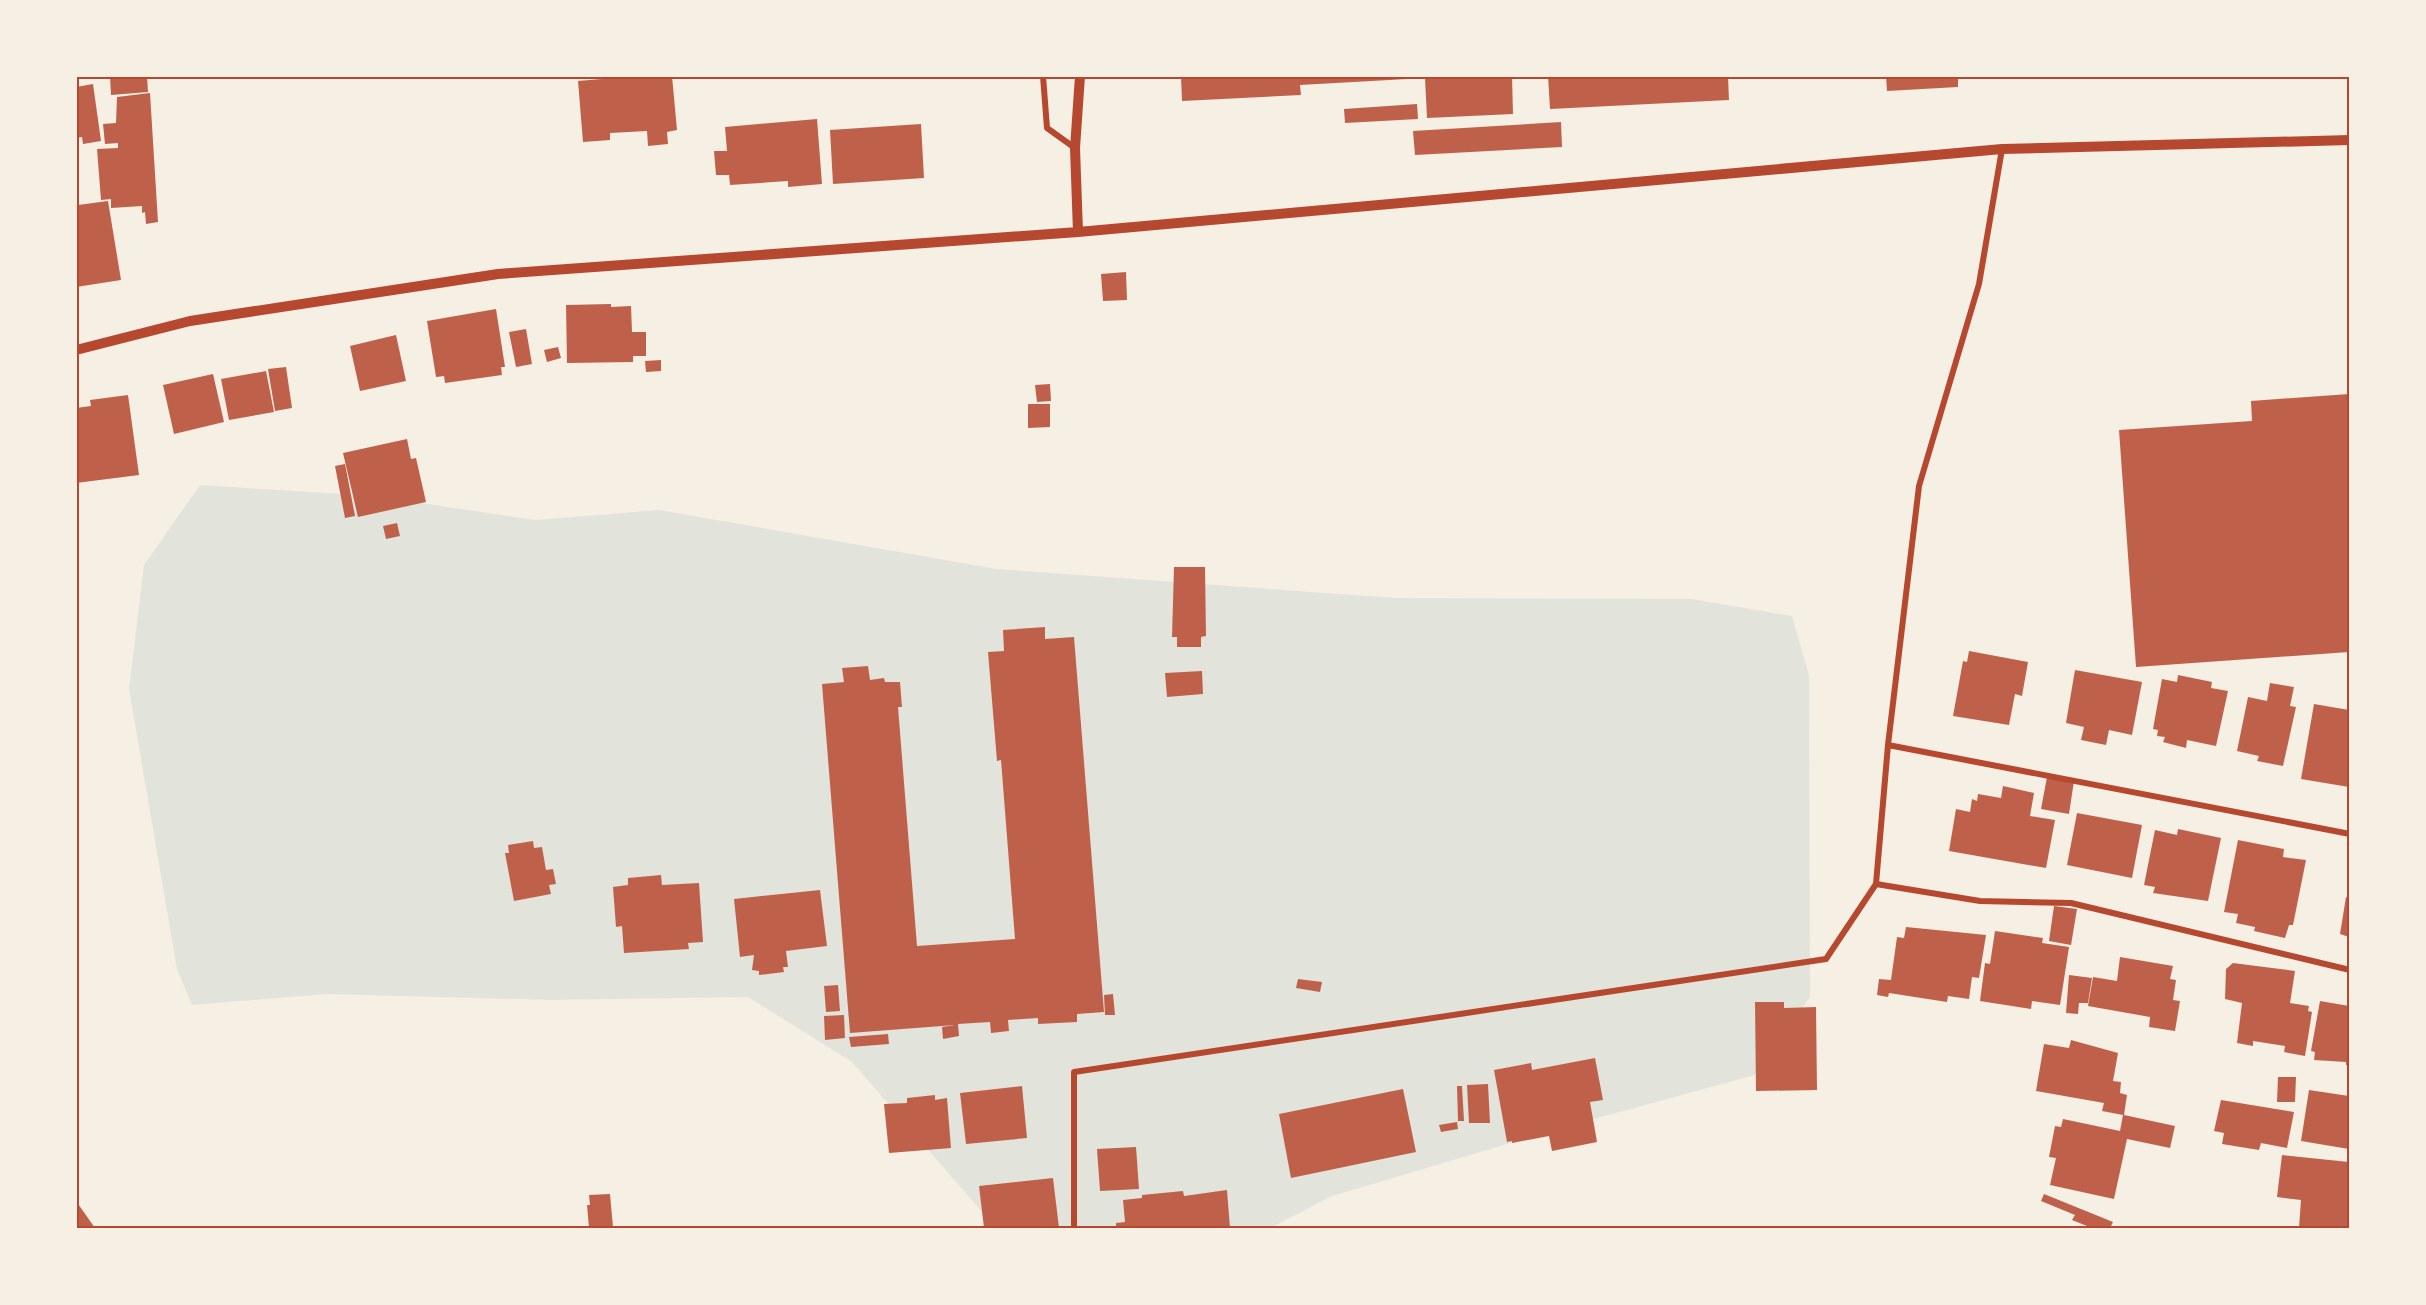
<svg xmlns="http://www.w3.org/2000/svg" width="2426" height="1305" viewBox="0 0 2426 1305" font-family="Literata,serif">
  <style>
    .green { fill: #e2e4dc }
    .building { fill: #bf614a }
    .lines { fill: none; stroke-linecap: round; stroke-linejoin: round }
    .minor { stroke: #b5482f; stroke-width: 6 }
    .tertiary { stroke: #b5482f; stroke-width: 10 }
    .neatline { fill: none; stroke: #b5482f; stroke-width: 2 }
  </style>
  <rect width="100%" height="100%" fill="#f6efe4"/>
  <path class="green" d="M 200,485 L 373,496 L 536,520 L 659,510 L 997,569 L 1395,598 L 1691,599 L 1792,616 L 1809,675 L 1810,997 L 1755,1075 L 1561,1128 L 1332,1196 L 1270,1228 L 996,1228 L 852,1062 L 748,997 L 550,1000 L 327,994 L 192,1005 L 177,969 L 129,689 L 144,565 Z"/>
  <path class="building" d="M 110,76 L 147,76 L 148,92 L 111,95 Z
    M 637,76 L 672,76 L 677,130 L 667,132 L 668,144 L 648,146 L 647,131 L 610,133 L 610,140 L 583,142 L 578,81 Z
    M 1181,76 L 1512,76 L 1513,114 L 1427,118 L 1425,78 L 1300,85 L 1301,95 L 1182,101 Z
    M 1548,76 L 1728,76 L 1729,100 L 1550,109 Z
    M 1886,76 L 1958,76 L 1958,87 L 1887,91 Z
    M 93,84 L 101,141 L 83,144 L 82,137 L 76,138 L 76,87 Z
    M 150,93 L 158,222 L 146,224 L 145,212 L 142,213 L 142,206 L 111,208 L 111,199 L 101,200 L 97,149 L 118,148 L 118,143 L 105,144 L 103,124 L 116,123 L 117,97 Z
    M 1417,104 L 1418,119 L 1345,123 L 1344,109 Z
    M 817,119 L 822,184 L 788,187 L 788,181 L 730,185 L 729,175 L 716,175 L 714,151 L 727,151 L 725,127 Z
    M 1561,122 L 1562,147 L 1415,155 L 1413,131 Z
    M 921,124 L 924,178 L 833,184 L 830,130 Z
    M 76,201 L 78,205 L 108,201 L 121,280 L 76,287 Z
    M 1126,272 L 1127,300 L 1103,301 L 1101,274 Z
    M 611,304 L 611,307 L 631,306 L 632,332 L 646,332 L 646,356 L 633,356 L 633,362 L 567,363 L 566,305 Z
    M 496,309 L 505,367 L 501,367 L 502,375 L 445,383 L 444,376 L 436,377 L 427,321 Z
    M 526,329 L 532,364 L 516,367 L 509,332 Z
    M 396,335 L 406,381 L 360,391 L 350,346 Z
    M 558,347 L 561,358 L 547,362 L 544,350 Z
    M 661,360 L 661,371 L 646,372 L 645,361 Z
    M 286,367 L 292,408 L 275,411 L 268,369 Z
    M 266,371 L 274,412 L 229,420 L 221,379 Z
    M 213,374 L 224,422 L 174,434 L 163,385 Z
    M 1050,384 L 1051,401 L 1037,402 L 1035,385 Z
    M 2349,394 L 2349,652 L 2136,667 L 2119,430 L 2252,421 L 2251,401 Z
    M 128,395 L 139,475 L 76,483 L 76,408 L 91,406 L 90,400 Z
    M 1028,404 L 1050,404 L 1050,427 L 1028,428 Z
    M 407,439 L 411,459 L 416,458 L 426,502 L 358,517 L 343,453 Z
    M 345,464 L 355,516 L 345,518 L 335,466 Z
    M 397,523 L 400,536 L 386,539 L 383,526 Z
    M 1174,567 L 1205,567 L 1206,636 L 1201,637 L 1201,647 L 1177,647 L 1177,637 L 1172,637 Z
    M 1045,627 L 1045,639 L 1074,637 L 1104,1012 L 1077,1014 L 1077,1022 L 1038,1024 L 1038,1018 L 1008,1020 L 1009,1031 L 991,1033 L 990,1022 L 958,1024 L 959,1036 L 943,1039 L 942,1027 L 955,1025 L 850,1033 L 822,684 L 844,682 L 842,668 L 868,666 L 870,680 L 884,678 L 885,682 L 900,682 L 902,707 L 898,707 L 917,946 L 1015,939 L 1001,760 L 997,761 L 988,652 L 1004,651 L 1003,630 Z
    M 1969,651 L 2028,662 L 2022,696 L 2015,694 L 2009,725 L 1953,716 L 1963,661 L 1967,662 Z
    M 2075,670 L 2142,682 L 2132,735 L 2109,730 L 2106,745 L 2081,740 L 2084,727 L 2066,723 Z
    M 1202,671 L 1203,694 L 1167,697 L 1165,673 Z
    M 2178,675 L 2212,682 L 2211,688 L 2228,691 L 2216,746 L 2187,740 L 2186,748 L 2163,742 L 2165,737 L 2157,736 L 2158,730 L 2153,729 L 2162,679 L 2177,682 Z
    M 2270,683 L 2294,687 L 2290,706 L 2296,707 L 2283,766 L 2257,761 L 2259,756 L 2237,751 L 2248,697 L 2267,701 Z
    M 2314,704 L 2349,710 L 2349,787 L 2301,779 Z
    M 2047,777 L 2074,781 L 2069,814 L 2041,809 Z
    M 2003,786 L 2034,793 L 2030,816 L 2055,820 L 2046,868 L 1949,851 L 1956,809 L 1970,812 L 1972,799 L 1977,801 L 1978,794 L 2001,798 Z
    M 2077,813 L 2142,825 L 2132,878 L 2067,865 Z
    M 2178,829 L 2221,838 L 2208,901 L 2153,893 L 2155,887 L 2144,885 L 2155,830 L 2177,835 Z
    M 2238,840 L 2284,849 L 2283,857 L 2306,860 L 2293,925 L 2289,925 L 2285,938 L 2254,931 L 2255,927 L 2236,923 L 2238,914 L 2224,912 Z
    M 533,841 L 534,848 L 542,847 L 546,870 L 553,869 L 556,884 L 549,885 L 551,894 L 514,901 L 505,853 L 509,853 L 508,845 Z
    M 661,875 L 662,885 L 699,883 L 703,942 L 688,943 L 689,949 L 624,953 L 622,926 L 616,927 L 613,887 L 628,885 L 628,878 Z
    M 820,890 L 827,946 L 786,951 L 788,967 L 783,967 L 784,972 L 759,975 L 759,971 L 752,970 L 754,955 L 740,957 L 734,899 Z
    M 2346,897 L 2349,898 L 2349,937 L 2340,934 Z
    M 2054,906 L 2077,909 L 2071,945 L 2049,941 Z
    M 1906,927 L 1986,935 L 1979,978 L 1972,977 L 1969,999 L 1948,996 L 1947,1002 L 1889,993 L 1888,997 L 1877,995 L 1879,979 L 1891,980 L 1897,937 L 1904,938 Z
    M 1995,931 L 2043,938 L 2042,943 L 2069,947 L 2060,1005 L 2032,1001 L 2031,1009 L 1980,1001 L 1985,963 L 1990,964 Z
    M 2120,957 L 2173,966 L 2170,979 L 2176,980 L 2173,1000 L 2180,1001 L 2175,1031 L 2149,1027 L 2150,1017 L 2088,1006 L 2093,977 L 2117,981 Z
    M 2233,963 L 2295,971 L 2290,1003 L 2309,1006 L 2308,1011 L 2312,1012 L 2305,1056 L 2284,1052 L 2285,1046 L 2253,1041 L 2253,1046 L 2237,1043 L 2242,1003 L 2225,999 L 2226,969 Z
    M 2069,975 L 2092,978 L 2088,1003 L 2079,1003 L 2078,1014 L 2066,1013 Z
    M 1298,979 L 1322,982 L 1320,992 L 1296,988 Z
    M 838,985 L 840,1011 L 826,1012 L 824,986 Z
    M 1113,994 L 1115,1015 L 1105,1015 L 1104,995 Z
    M 2320,1001 L 2349,1006 L 2349,1065 L 2346,1065 L 2346,1062 L 2314,1060 L 2315,1052 L 2311,1051 Z
    M 1755,1002 L 1784,1002 L 1784,1008 L 1816,1007 L 1817,1090 L 1756,1091 Z
    M 844,1015 L 845,1038 L 825,1040 L 824,1016 Z
    M 888,1034 L 889,1044 L 851,1047 L 849,1037 Z
    M 2071,1040 L 2118,1053 L 2113,1081 L 2121,1082 L 2120,1093 L 2127,1095 L 2124,1115 L 2175,1126 L 2170,1148 L 2127,1139 L 2114,1199 L 2050,1185 L 2056,1158 L 2049,1157 L 2055,1126 L 2061,1127 L 2063,1119 L 2120,1131 L 2123,1115 L 2102,1111 L 2104,1103 L 2036,1091 L 2044,1044 L 2069,1048 Z
    M 1595,1058 L 1603,1100 L 1590,1102 L 1597,1142 L 1552,1151 L 1549,1136 L 1512,1143 L 1512,1141 L 1507,1142 L 1494,1070 L 1531,1063 L 1532,1070 Z
    M 2278,1077 L 2296,1077 L 2295,1102 L 2277,1102 Z
    M 1488,1084 L 1490,1123 L 1469,1123 L 1467,1085 Z
    M 1022,1086 L 1027,1138 L 966,1144 L 960,1093 Z
    M 1457,1086 L 1462,1086 L 1464,1121 L 1458,1121 Z
    M 1403,1089 L 1416,1152 L 1291,1178 L 1279,1114 Z
    M 2309,1090 L 2349,1096 L 2349,1149 L 2301,1141 Z
    M 935,1095 L 935,1100 L 947,1098 L 951,1148 L 889,1153 L 884,1104 L 907,1103 L 907,1098 Z
    M 2221,1100 L 2294,1112 L 2287,1148 L 2261,1143 L 2259,1150 L 2222,1144 L 2224,1133 L 2214,1131 Z
    M 1457,1122 L 1458,1129 L 1441,1132 L 1439,1125 Z
    M 1136,1147 L 1139,1189 L 1100,1191 L 1097,1149 Z
    M 2282,1155 L 2349,1162 L 2349,1228 L 2299,1228 L 2301,1200 L 2277,1197 Z
    M 1053,1178 L 1059,1228 L 984,1228 L 979,1186 Z
    M 1227,1190 L 1230,1228 L 1116,1228 L 1116,1223 L 1125,1222 L 1123,1200 L 1142,1198 L 1142,1195 L 1183,1191 L 1184,1196 Z
    M 610,1194 L 613,1227 L 589,1228 L 587,1205 L 590,1205 L 589,1195 Z
    M 2044,1194 L 2113,1222 L 2110,1228 L 2092,1228 L 2072,1220 L 2075,1215 L 2041,1201 Z
    M 76,1201 L 95,1228 L 76,1228 Z"/>
  <g class="lines">
    <path class="minor" d="M 1043,76 L 1047,128 L 1075,148
      M 1888,745 L 2350,834
      M 1876,884 L 1980,901 L 2071,903 L 2350,970
      M 1074,1228 L 1074,1072 L 1826,959 L 1876,884 L 1888,745 L 1919,486 L 1979,284 L 2002,149"/>
    <path class="tertiary" d="M 1078,232 L 1075,148 L 1080,76
      M 76,350 L 190,321 L 498,274 L 1078,232 L 2002,149 L 2350,140"/>
  </g>
  <rect width="2426" height="1305" fill="none" stroke="#f6efe4" stroke-width="156"/>
  <rect x="78" y="78" width="2270" height="1149" class="neatline"/>
</svg>
